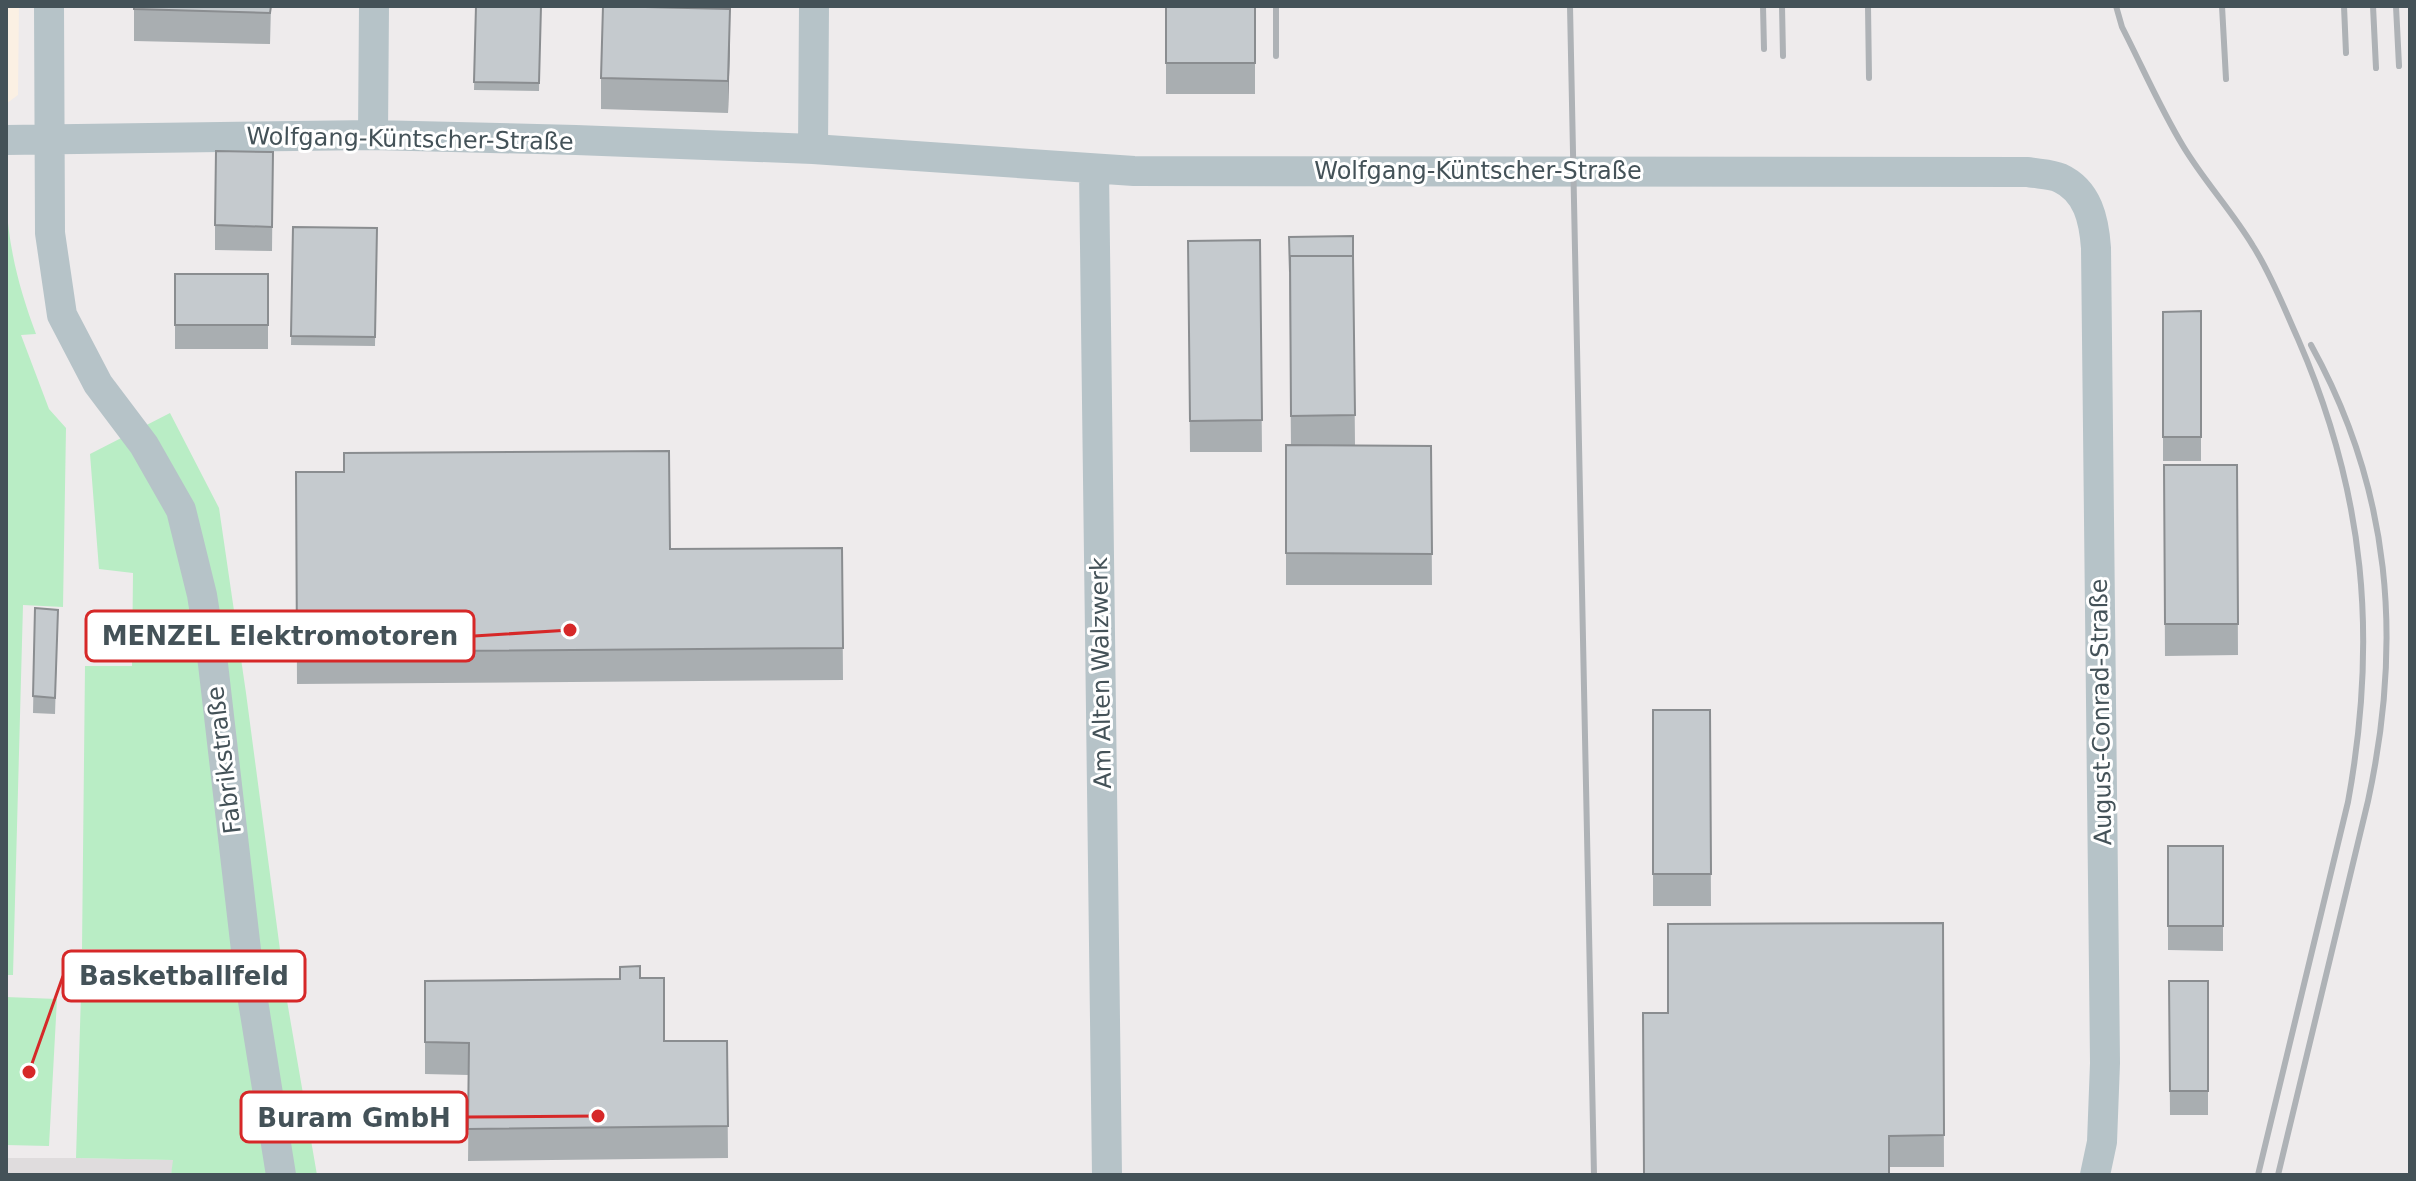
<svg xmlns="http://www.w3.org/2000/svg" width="2416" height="1181" viewBox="0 0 2416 1181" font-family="'DejaVu Sans',sans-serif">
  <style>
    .commercial { fill: #fbf0e3 }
    .education { fill: #dfdcdd }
    .green { fill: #b9edc5 }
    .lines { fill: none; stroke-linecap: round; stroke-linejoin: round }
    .street { stroke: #b6c3c8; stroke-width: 30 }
    .rail { stroke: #aeb2b6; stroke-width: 6 }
    .wall { fill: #a9aeb1 }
    .shaded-wall { fill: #8a8d90 }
    .building { fill: #c5cace; stroke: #8a8d90; stroke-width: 2 }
    .labels { text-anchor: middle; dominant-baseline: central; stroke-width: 6; stroke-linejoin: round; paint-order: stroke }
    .street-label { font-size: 24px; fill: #445258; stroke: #fff }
    .leader { fill: none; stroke: #d62828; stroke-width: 3 }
    .callout-dot { fill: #d62828; stroke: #fff; stroke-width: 3 }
    .callout { fill: #fff; stroke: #d62828; stroke-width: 3 }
    .callout-label { font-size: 26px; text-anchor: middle; font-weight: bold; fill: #445258 }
  </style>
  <rect width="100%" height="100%" fill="#eeebec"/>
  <path class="commercial" d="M 6,6 L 19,6 L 18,95 L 6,104 Z"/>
  <path class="education" d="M 6,1158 L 76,1158 L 174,1160 L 171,1175 L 6,1175 Z"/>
  <path class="green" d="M 6,200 C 9,250 19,288 36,334 L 21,335 L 49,409 L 66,428 L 63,607 L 23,605 L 13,975 L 6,975 Z
    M 170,413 L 219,508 L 246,693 L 286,995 L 317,1175 L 171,1175 L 173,1160 L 76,1158 L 81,994 L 178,996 L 180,951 L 82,949 L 85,666 L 132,666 L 133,573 L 99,569 L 90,454 Z
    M 6,997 L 57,999 L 49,1146 L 6,1145 Z"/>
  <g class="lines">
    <path class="street" d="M 49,6 L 50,233 L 62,315 L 98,384 L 144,445 L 181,510 L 202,595 L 213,664 L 249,976 L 281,1175
      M 373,135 L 374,6
      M 6,140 L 373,135 L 576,140 L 813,149 L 1134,171 L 2028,172 C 2038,174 2051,174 2060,178 C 2088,191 2094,220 2096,248 L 2105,1063 L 2102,1142 L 2095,1175
      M 813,149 L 814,6
      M 1094,170 L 1107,1175"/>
    <path class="rail" d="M 1570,6 L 1594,1175
      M 1763,6 L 1764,49
      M 1782,6 L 1783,56
      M 1868,6 L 1869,78
      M 2116,6 L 2122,27 C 2142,66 2160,108 2183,146 C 2204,181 2232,211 2253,246 C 2271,274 2284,308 2298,339 C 2365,493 2378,637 2348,802 L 2258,1175
      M 2222,6 L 2226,79
      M 2344,6 L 2346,53
      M 2373,6 L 2376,68
      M 2396,6 L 2399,66
      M 1276,56 L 1276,6
      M 2278,1175 L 2368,801 C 2403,640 2391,490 2311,345"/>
  </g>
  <path class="wall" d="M 134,6 L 271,6 L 270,44 L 134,41 Z
    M 476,6 L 541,6 L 539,91 L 474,90 Z
    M 1166,6 L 1255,6 L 1255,94 L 1166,94 Z
    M 730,40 L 728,113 L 601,109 L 601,78 Z
    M 273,152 L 272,251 L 215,250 L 215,225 Z
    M 293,227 L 377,228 L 375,346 L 291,345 Z
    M 1353,236 L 1355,445 L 1431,446 L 1432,585 L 1286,585 L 1286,445 L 1291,445 L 1289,237 Z
    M 1260,240 L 1262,452 L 1190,452 L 1188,241 Z
    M 175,274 L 268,274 L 268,349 L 175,349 Z
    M 2201,311 L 2201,461 L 2163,461 L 2163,312 Z
    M 2164,465 L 2237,465 L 2238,655 L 2165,656 Z
    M 296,472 L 670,549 L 842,548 L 843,680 L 297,684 Z
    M 35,608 L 58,610 L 55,714 L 33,713 Z
    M 1653,710 L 1710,710 L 1711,906 L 1653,906 Z
    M 2168,846 L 2223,846 L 2223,951 L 2168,950 Z
    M 1943,923 L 1944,1167 L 1889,1167 L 1668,1013 Z
    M 640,978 L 664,1041 L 727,1041 L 728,1158 L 468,1161 L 469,1075 L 425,1074 L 425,981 Z
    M 2169,981 L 2208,981 L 2208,1115 L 2170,1115 Z"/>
  <path class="shaded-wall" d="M 730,9 L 730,40 L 728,113 L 728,81 Z"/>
  <path class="building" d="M 134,6 L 271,6 L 270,13 L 134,9 Z
    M 476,6 L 541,6 L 539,83 L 474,82 Z
    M 603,6 L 730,9 L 728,81 L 601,78 Z
    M 1166,6 L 1255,6 L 1255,63 L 1166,63 Z
    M 216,151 L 273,152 L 272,227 L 215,225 Z
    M 293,227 L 377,228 L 375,337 L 291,336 Z
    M 1353,236 L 1353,256 L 1290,256 L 1290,272 L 1289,237 Z
    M 1260,240 L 1262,420 L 1190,421 L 1188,241 Z
    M 1290,256 L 1353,256 L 1355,415 L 1291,416 Z
    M 175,274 L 268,274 L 268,325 L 175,325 Z
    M 2201,311 L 2201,437 L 2163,437 L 2163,312 Z
    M 1286,445 L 1431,446 L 1432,554 L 1286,553 Z
    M 669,451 L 670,549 L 842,548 L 843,648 L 297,652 L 296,472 L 344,472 L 344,453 Z
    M 2164,465 L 2237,465 L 2238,624 L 2165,624 Z
    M 35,608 L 58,610 L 55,698 L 33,696 Z
    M 1653,710 L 1710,710 L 1711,874 L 1653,874 Z
    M 2168,846 L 2223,846 L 2223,926 L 2168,926 Z
    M 1943,923 L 1944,1135 L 1889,1136 L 1889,1175 L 1644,1175 L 1643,1013 L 1668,1013 L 1668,924 Z
    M 640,966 L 640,978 L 664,978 L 664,1041 L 727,1041 L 728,1126 L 468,1129 L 469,1043 L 425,1042 L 425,981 L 620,979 L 620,967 Z
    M 2169,981 L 2208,981 L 2208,1091 L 2170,1091 Z"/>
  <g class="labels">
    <g class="street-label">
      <text transform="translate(410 139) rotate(1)">Wolfgang-Küntscher-Straße</text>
      <text x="1478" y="171">Wolfgang-Küntscher-Straße</text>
      <text transform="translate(1101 673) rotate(-91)">Am Alten Walzwerk</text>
      <text transform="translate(2101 712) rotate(-91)">August-Conrad-Straße</text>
      <text transform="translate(224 760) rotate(-97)">Fabrikstraße</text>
    </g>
  </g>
  <path class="leader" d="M570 630L474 636M29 1072L63 976M598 1116L467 1117"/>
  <g class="callout-dot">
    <circle cx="570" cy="630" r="8"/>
    <circle cx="29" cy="1072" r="8"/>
    <circle cx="598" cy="1116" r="8"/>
  </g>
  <g class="callout">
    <rect x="86" y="611" width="388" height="50" rx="8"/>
    <rect x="63" y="951" width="242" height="50" rx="8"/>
    <rect x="241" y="1092" width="226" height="50" rx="8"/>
  </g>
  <g class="callout-label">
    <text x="280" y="645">MENZEL Elektromotoren</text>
    <text x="184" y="985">Basketballfeld</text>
    <text x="354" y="1127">Buram GmbH</text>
  </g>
  <rect width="2416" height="1181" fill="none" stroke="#445258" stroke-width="16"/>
</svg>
